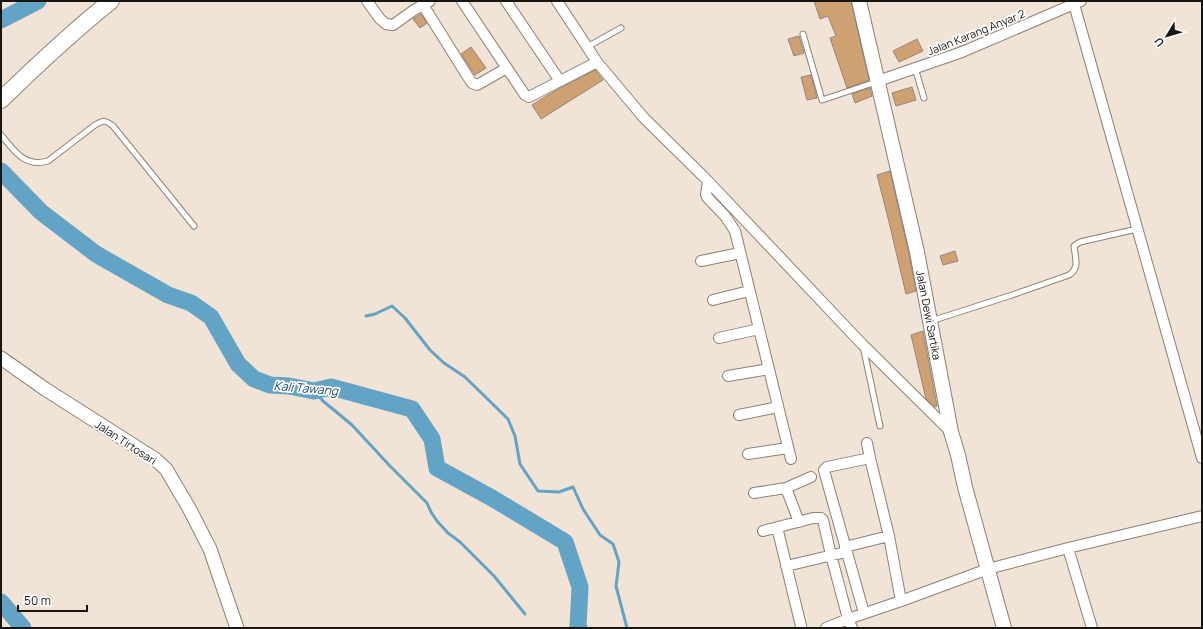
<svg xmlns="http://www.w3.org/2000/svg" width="1203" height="629" viewBox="0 0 1203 629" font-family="Manrope,sans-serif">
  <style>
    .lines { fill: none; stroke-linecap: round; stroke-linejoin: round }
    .stream { stroke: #63a3c5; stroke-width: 3 }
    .river { stroke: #63a3c5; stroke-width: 17 }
    .building { fill: #cfa172; stroke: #94877b }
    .service-casing { stroke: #8d8174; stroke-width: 7 }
    .minor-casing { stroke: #8d8174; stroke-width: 12 }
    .tertiary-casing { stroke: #8d8174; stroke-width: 15 }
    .secondary-casing { stroke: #8d8174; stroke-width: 16 }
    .primary-casing { stroke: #8d8174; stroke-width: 18 }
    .service { stroke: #fff; stroke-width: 5 }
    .minor { stroke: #fff; stroke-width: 10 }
    .tertiary { stroke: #fff; stroke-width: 13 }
    .secondary { stroke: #fff; stroke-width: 14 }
    .primary { stroke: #fff; stroke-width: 16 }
    .labels { text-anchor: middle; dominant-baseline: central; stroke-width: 3.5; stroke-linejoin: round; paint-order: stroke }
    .street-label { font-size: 11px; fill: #191510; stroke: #fff }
    .water-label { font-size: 12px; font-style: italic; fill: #144861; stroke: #fff }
  </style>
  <rect width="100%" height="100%" fill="#f1e3d5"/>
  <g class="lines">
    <path class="stream" d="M 366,316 L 375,314 L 392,306 L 405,318 L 430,350 L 444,363 L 465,377 L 508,419 L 515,436 L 520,464 L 538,491 L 559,492 L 573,487 L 583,509 L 600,535 L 613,544 L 619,562 L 616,586 L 627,628
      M 314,391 L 323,401 L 352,425 L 390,466 L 427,503 L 431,512 L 437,521 L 448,533 L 460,542 L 494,576 L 525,614"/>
    <path class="river" d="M 1,20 L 38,1
      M 1,171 L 41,212 L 96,254 L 168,295 L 191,303 L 211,317 L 238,364 L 254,379 L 270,385 L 289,386 L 314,391 L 331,387 L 412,409 L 432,439 L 437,468 L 492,498 L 565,542 L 580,587 L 578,626 L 579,628
      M 1,602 L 23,628"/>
  </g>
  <path class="building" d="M 814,1 L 851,1 L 869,80 L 847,88 L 830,38 L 836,36 L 828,16 L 820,19 Z
    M 421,14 L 427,23 L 420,28 L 413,19 Z
    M 799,36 L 804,53 L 794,56 L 788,39 Z
    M 917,39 L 923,51 L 899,62 L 893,51 Z
    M 471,47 L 486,68 L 475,75 L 461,54 Z
    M 595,70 L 603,80 L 541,119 L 532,105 L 555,91 Z
    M 811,75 L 817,98 L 807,100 L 801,77 Z
    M 912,87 L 916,100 L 896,106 L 892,93 Z
    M 870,88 L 872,96 L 855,103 L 852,94 Z
    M 890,171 L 909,254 L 916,291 L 906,294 L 889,222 L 877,175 Z
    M 955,251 L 958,261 L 943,265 L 940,256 Z
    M 923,331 L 937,406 L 935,407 L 926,399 L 911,335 Z"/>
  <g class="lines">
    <defs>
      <path id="service" d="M 803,34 L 822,100 L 876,82
        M 587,47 L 621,28
        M 915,68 L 924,98
        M 1,135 C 14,150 24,168 48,161 L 95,125 C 104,120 105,120 113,126 L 194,226
        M 931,321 L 1012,295 L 1069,275 C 1080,268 1075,257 1074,246 L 1080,242 L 1137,229
        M 863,346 L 880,426"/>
      <path id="minor" d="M 367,1 L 380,19 L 386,24 L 393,25 L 414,10 L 430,1
        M 462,1 L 525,95 L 529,97 L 597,62 L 557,1
        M 506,1 L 560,81
        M 1074,4 L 1202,458
        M 423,5 L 468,77 L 472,83 L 477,85 L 507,68
        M 597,62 L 644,118 L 704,177 L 862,344 L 951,432
        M 878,81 L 962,52 L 1081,1
        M 708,182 L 706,194 L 707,197 L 725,216 L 735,231 L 791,459
        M 701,261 L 740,253
        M 713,300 L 749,291
        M 719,338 L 759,329
        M 728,376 L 769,369
        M 739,415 L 778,407
        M 867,443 L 870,458
        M 748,454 L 788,448
        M 786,488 L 799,522
        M 754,493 L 786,488 L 811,477
        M 777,527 L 801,626
        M 763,531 L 813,518 L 821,518 L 823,520 L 831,555 L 848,619 L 852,628
        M 845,547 L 889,536
        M 1068,548 L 1092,628
        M 786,566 L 846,552
        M 864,613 L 825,474 L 824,470 L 827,467 L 870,458 L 889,536 L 901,601
        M 826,628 L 848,619 L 901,601 L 988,569 L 1068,548 L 1202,516"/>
      <path id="tertiary" d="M 1,358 L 45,389 L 155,459 L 166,469 L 189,508 L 210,549 L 237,628"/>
      <path id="secondary" d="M 859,1 L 917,252 L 951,432 L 958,455 L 965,487 L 1004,628"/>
      <path id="primary" d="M 1,100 C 36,66 72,32 111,1"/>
    </defs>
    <use href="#service" class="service-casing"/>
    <use href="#minor" class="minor-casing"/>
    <use href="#tertiary" class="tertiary-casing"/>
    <use href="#secondary" class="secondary-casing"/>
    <use href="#primary" class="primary-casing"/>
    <use href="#service" class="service"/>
    <use href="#minor" class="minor"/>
    <use href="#tertiary" class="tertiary"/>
    <use href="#secondary" class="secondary"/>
    <use href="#primary" class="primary"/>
  </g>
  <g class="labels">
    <g class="street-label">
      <text transform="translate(976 32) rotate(-22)">Jalan Karang Anyar 2</text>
      <text transform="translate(929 315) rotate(79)">Jalan Dewi Sartika</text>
      <text transform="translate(126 442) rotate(33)">Jalan Tirtosari</text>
    </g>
    <g class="water-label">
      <text transform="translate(306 388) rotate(5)">Kali Tawang</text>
    </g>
  </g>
  <rect width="1203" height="629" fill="none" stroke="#191510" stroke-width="4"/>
  <g transform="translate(1167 36) rotate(232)" stroke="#ffffff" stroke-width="3" paint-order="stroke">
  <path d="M0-3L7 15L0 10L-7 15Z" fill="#191510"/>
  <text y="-6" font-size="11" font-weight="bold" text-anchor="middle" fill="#191510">U</text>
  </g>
  <path d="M18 605v6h69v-6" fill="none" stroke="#191510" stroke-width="2"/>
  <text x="24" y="605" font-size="12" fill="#191510" stroke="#ffffff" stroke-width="3" paint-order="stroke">50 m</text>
</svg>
